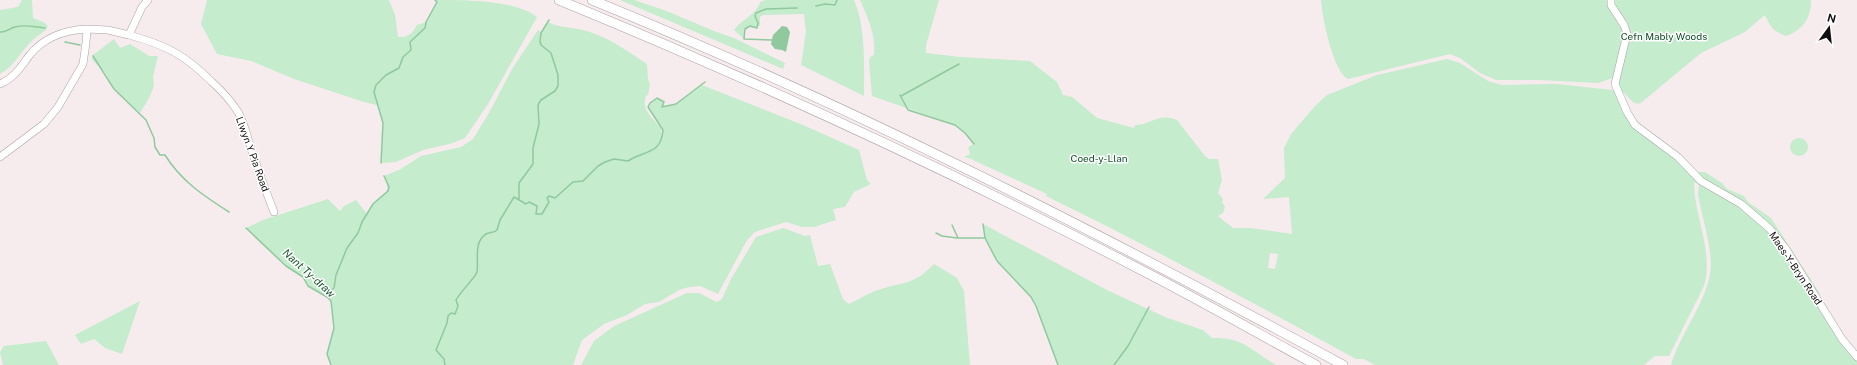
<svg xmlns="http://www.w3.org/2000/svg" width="1857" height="365" viewBox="0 0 1857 365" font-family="'Public Sans',sans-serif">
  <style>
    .green { fill: #c4eccd; fill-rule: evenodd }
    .water { fill: #90c99d }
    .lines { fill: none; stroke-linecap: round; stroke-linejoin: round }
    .stream { stroke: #90c99d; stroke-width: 1.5 }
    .secondary-casing { stroke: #aca2a3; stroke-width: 8 }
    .highway-casing { stroke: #aca2a3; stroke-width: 10 }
    .secondary { stroke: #fff; stroke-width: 7 }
    .highway { stroke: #fff; stroke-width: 9 }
    .labels { text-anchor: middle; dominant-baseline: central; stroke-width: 3; stroke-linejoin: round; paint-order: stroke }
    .park-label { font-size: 10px; fill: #115129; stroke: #fff }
    .street-label { font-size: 10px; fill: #130f10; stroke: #fff }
    .water-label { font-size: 11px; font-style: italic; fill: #1d5a31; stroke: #fff }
  </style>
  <rect width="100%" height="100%" fill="#f7eced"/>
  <path class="green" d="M 22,0 L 32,0 L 33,18 L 45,23 L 48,26 C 45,33 39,34 34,39 C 21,50 15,66 0,74 L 0,10 L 18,7 Z
    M 207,0 L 389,0 L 395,15 L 398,37 C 409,37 412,34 417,25 L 426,22 L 437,2 L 435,0 C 465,0 516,0 537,17 L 488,104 L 465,138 L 453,143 L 423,150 L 396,162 L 381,163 L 383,123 L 377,105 L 364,102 L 294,79 L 251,61 L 217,54 L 201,24 Z
    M 620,0 L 634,0 L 664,10 L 714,31 L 734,38 L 785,63 L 783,69 Z
    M 766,0 L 854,0 C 866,27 864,67 864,96 L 801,65 L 806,32 L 804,14 L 763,15 L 760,17 L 760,26 L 757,25 L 757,28 L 750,26 L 745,29 L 744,39 L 734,30 C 742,19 757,14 760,2 Z
    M 860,0 L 939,0 L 926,45 L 926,53 L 960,57 L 1030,61 L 1057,82 L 1063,95 L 1072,97 L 1097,118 L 1134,128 L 1135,125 C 1149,125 1160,112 1177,120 L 1205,156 L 1209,159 L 1218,159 L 1222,180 L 1218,193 L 1223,199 L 1222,202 L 1225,207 L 1223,213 L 1218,216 L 1233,228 L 1251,228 L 1292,234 L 1289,197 L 1263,199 L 1285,178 L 1284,148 L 1291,134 L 1315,106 L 1327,95 L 1377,75 L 1447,59 L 1460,63 L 1488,81 L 1502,85 L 1557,84 L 1613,90 L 1630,121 L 1694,172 L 1705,172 L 1722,183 L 1727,189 L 1744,196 L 1748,202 L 1771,218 L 1819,292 L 1820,298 L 1857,357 L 1857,365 L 1671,365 C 1680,334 1705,304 1710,274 C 1714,252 1702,218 1698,195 L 1699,185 L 1694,182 C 1694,217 1714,251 1704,286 L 1669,356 L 1655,356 L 1644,365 L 1375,365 L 1364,359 L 1356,359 C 1253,303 1151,247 1046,196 L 1047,194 L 973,160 L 972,159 L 964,157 L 970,154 L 968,147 L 974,144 L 965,133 L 955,125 L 872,96 L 869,62 L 870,57 L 874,55 C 876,35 868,18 860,0 ZM 1270,253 L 1278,254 L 1275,269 L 1268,268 Z
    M 1321,0 L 1608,0 L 1609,6 L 1624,34 L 1613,78 L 1598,83 L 1538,80 L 1496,80 L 1480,73 L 1460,58 L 1450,54 L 1348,79 C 1333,72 1322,16 1321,0 Z
    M 1611,0 L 1811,0 C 1811,18 1803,30 1786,36 C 1772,30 1771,28 1765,15 L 1745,32 L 1701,53 L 1642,102 L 1638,104 L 1633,102 L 1615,84 L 1627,34 Z
    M 548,22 C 558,28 577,27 590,32 C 611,39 629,52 647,64 L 648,80 L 650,84 L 648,95 L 646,96 C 641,110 652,117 660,127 C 662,129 661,133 662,136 L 662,126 C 656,120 654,114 648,107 L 650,103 L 657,98 L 664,102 L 662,108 L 676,104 L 702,85 L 803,125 L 859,150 L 867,180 L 871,184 L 854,192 L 845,207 L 833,209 L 836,220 L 814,227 L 802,227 L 786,222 L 755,232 L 747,240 L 718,294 L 700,286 L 689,287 L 679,290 L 659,302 L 645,304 L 627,315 L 604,324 L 582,340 L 573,365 L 331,365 L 327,354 L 334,328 L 331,301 L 327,297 L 308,286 L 303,277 L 286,266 L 246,228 L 263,220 L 328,199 L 340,211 L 344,206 L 356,200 L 367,214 C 370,210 371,205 374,202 C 385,191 392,194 384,176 L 399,170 L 421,156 L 461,147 L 473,139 L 489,113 L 512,69 L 538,30 L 542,32 Z
    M 114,39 L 120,48 L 130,44 L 149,56 L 158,56 L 153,76 L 154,86 L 149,98 L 140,113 L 114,89 L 105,72 L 92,60 L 93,55 Z
    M1790 147a9 9 0 1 1 18 0a9 9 0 1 1-18 0Z
    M 983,224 L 1107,290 L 1165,317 L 1203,330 L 1212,338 C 1243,337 1251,350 1276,365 L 1058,365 L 1036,306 L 1031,297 L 997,261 L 985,238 Z
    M 783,228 L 805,236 L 810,235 L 818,266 L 830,264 L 843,299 L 849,304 C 860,299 870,292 881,289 C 907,281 913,285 934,264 L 957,278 L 964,291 L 970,365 L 581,365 L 594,341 L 614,326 L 687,293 L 699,293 L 717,302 L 722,299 L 731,279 L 756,237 Z
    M 140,301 L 122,354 L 105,348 L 94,339 L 81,344 L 75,335 Z
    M 46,341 L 59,365 L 3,365 L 0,352 L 4,346 Z"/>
  <path class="water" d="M 782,26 L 787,27 L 790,32 L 786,52 L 782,50 L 775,49 L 771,44 L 773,35 Z"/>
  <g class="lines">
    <path class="stream" d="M 816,6 L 825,4 L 835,5 L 837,0
      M 0,32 C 6,33 10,28 15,27 C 24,24 35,27 45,28
      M 772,40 L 744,39 L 745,29 L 750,26 L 757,28 L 758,23 L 755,16 L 756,13 L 766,9 L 797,8
      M 65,42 L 80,45
      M 93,56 L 114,89 L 146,120 L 154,138 L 155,147 L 160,155 L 165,155 C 181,181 204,196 229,212
      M 900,95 L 908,110 L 955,125 L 965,133 L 974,144
      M 901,96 L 959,64
      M 381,163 L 383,123 L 374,92 L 376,85 L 386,75 L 399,68 L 403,57 L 411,50 L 410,42 L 425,28 L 426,22 L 437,2 L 435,0
      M 519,199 L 519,183 L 533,164 L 533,148 L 539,124 L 538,105 L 541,100 L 555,91 L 558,86 L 558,75 L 551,53 L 541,45 L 540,41 L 541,33 L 549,20
      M 983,224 L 985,238 L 997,261 L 1031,297 L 1036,306 L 1058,365
      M 952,225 L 958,238 L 985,238
      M 246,228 L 286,266 L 303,277 L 308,286 L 327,297 L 331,301 L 334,328 L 327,354 L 331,365
      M 936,233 L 942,236 L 957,238
      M 327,297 L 328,292 L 334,288 L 336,275 L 347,248 L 358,233 L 362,222 L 373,204 L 388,191 L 389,187 L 384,176
      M 445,365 L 444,359 L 436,350 L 447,323 L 448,316 L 451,313 L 455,314 L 458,306 L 456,300 C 460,292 475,278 477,272 C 479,261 473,242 486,234 C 490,232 494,233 497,230 L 500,220 L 514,197 L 526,204 L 529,202 L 537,206 L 536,214 L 542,214 L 549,202 L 547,198 L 549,196 L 555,198 L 573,182 L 583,181 L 598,166 L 605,162 L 614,159 L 628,161 C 645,150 661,155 663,130 L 648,107 L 650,103 L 657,98 L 664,102 L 662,107 L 676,104 L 705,82
      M 1114,365 L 1128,346 L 1149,307"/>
    <defs>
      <path id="secondary" d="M 1611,0 L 1611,5 L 1624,25 L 1627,34 L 1615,84 L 1627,112 L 1635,125 L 1678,157 L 1701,181 L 1741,204 L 1770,229 L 1786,249 L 1842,339 L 1857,357
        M 129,35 C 166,45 185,55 212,82 C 222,91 231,101 238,112 C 245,124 248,139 252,152 C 259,172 266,192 274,212
        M 0,84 C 14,78 20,68 29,56 C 43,38 64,30 87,29
        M 0,157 L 44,124 L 58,107 L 83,64 L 86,43 L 87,29 L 108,30 L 129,35 L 142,7 L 148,0"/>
      <path id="highway" d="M 559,0 C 759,82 957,174 1149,274 C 1205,303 1261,335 1316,365
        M 592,0 C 850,105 1098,232 1343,365"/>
    </defs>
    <use href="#secondary" class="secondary-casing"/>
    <use href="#highway" class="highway-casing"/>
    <use href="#secondary" class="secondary"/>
    <use href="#highway" class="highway"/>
  </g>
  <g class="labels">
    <g class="park-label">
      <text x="1664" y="36">Cefn Mably Woods</text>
      <text x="1099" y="158">Coed-y-Llan</text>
    </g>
    <g class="street-label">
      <text transform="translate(253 154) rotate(70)">Llwyn Y Pia Road</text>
      <text transform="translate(1796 268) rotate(56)">Maes-Y-Bryn Road</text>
    </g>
    <g class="water-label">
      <text transform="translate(309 273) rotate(42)">Nant Ty-draw</text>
    </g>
  </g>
  <g transform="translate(1829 28) rotate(15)" stroke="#ffffff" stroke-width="3" paint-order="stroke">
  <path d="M0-3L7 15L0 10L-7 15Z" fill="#130f10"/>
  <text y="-6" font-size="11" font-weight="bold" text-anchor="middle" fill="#130f10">N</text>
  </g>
</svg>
